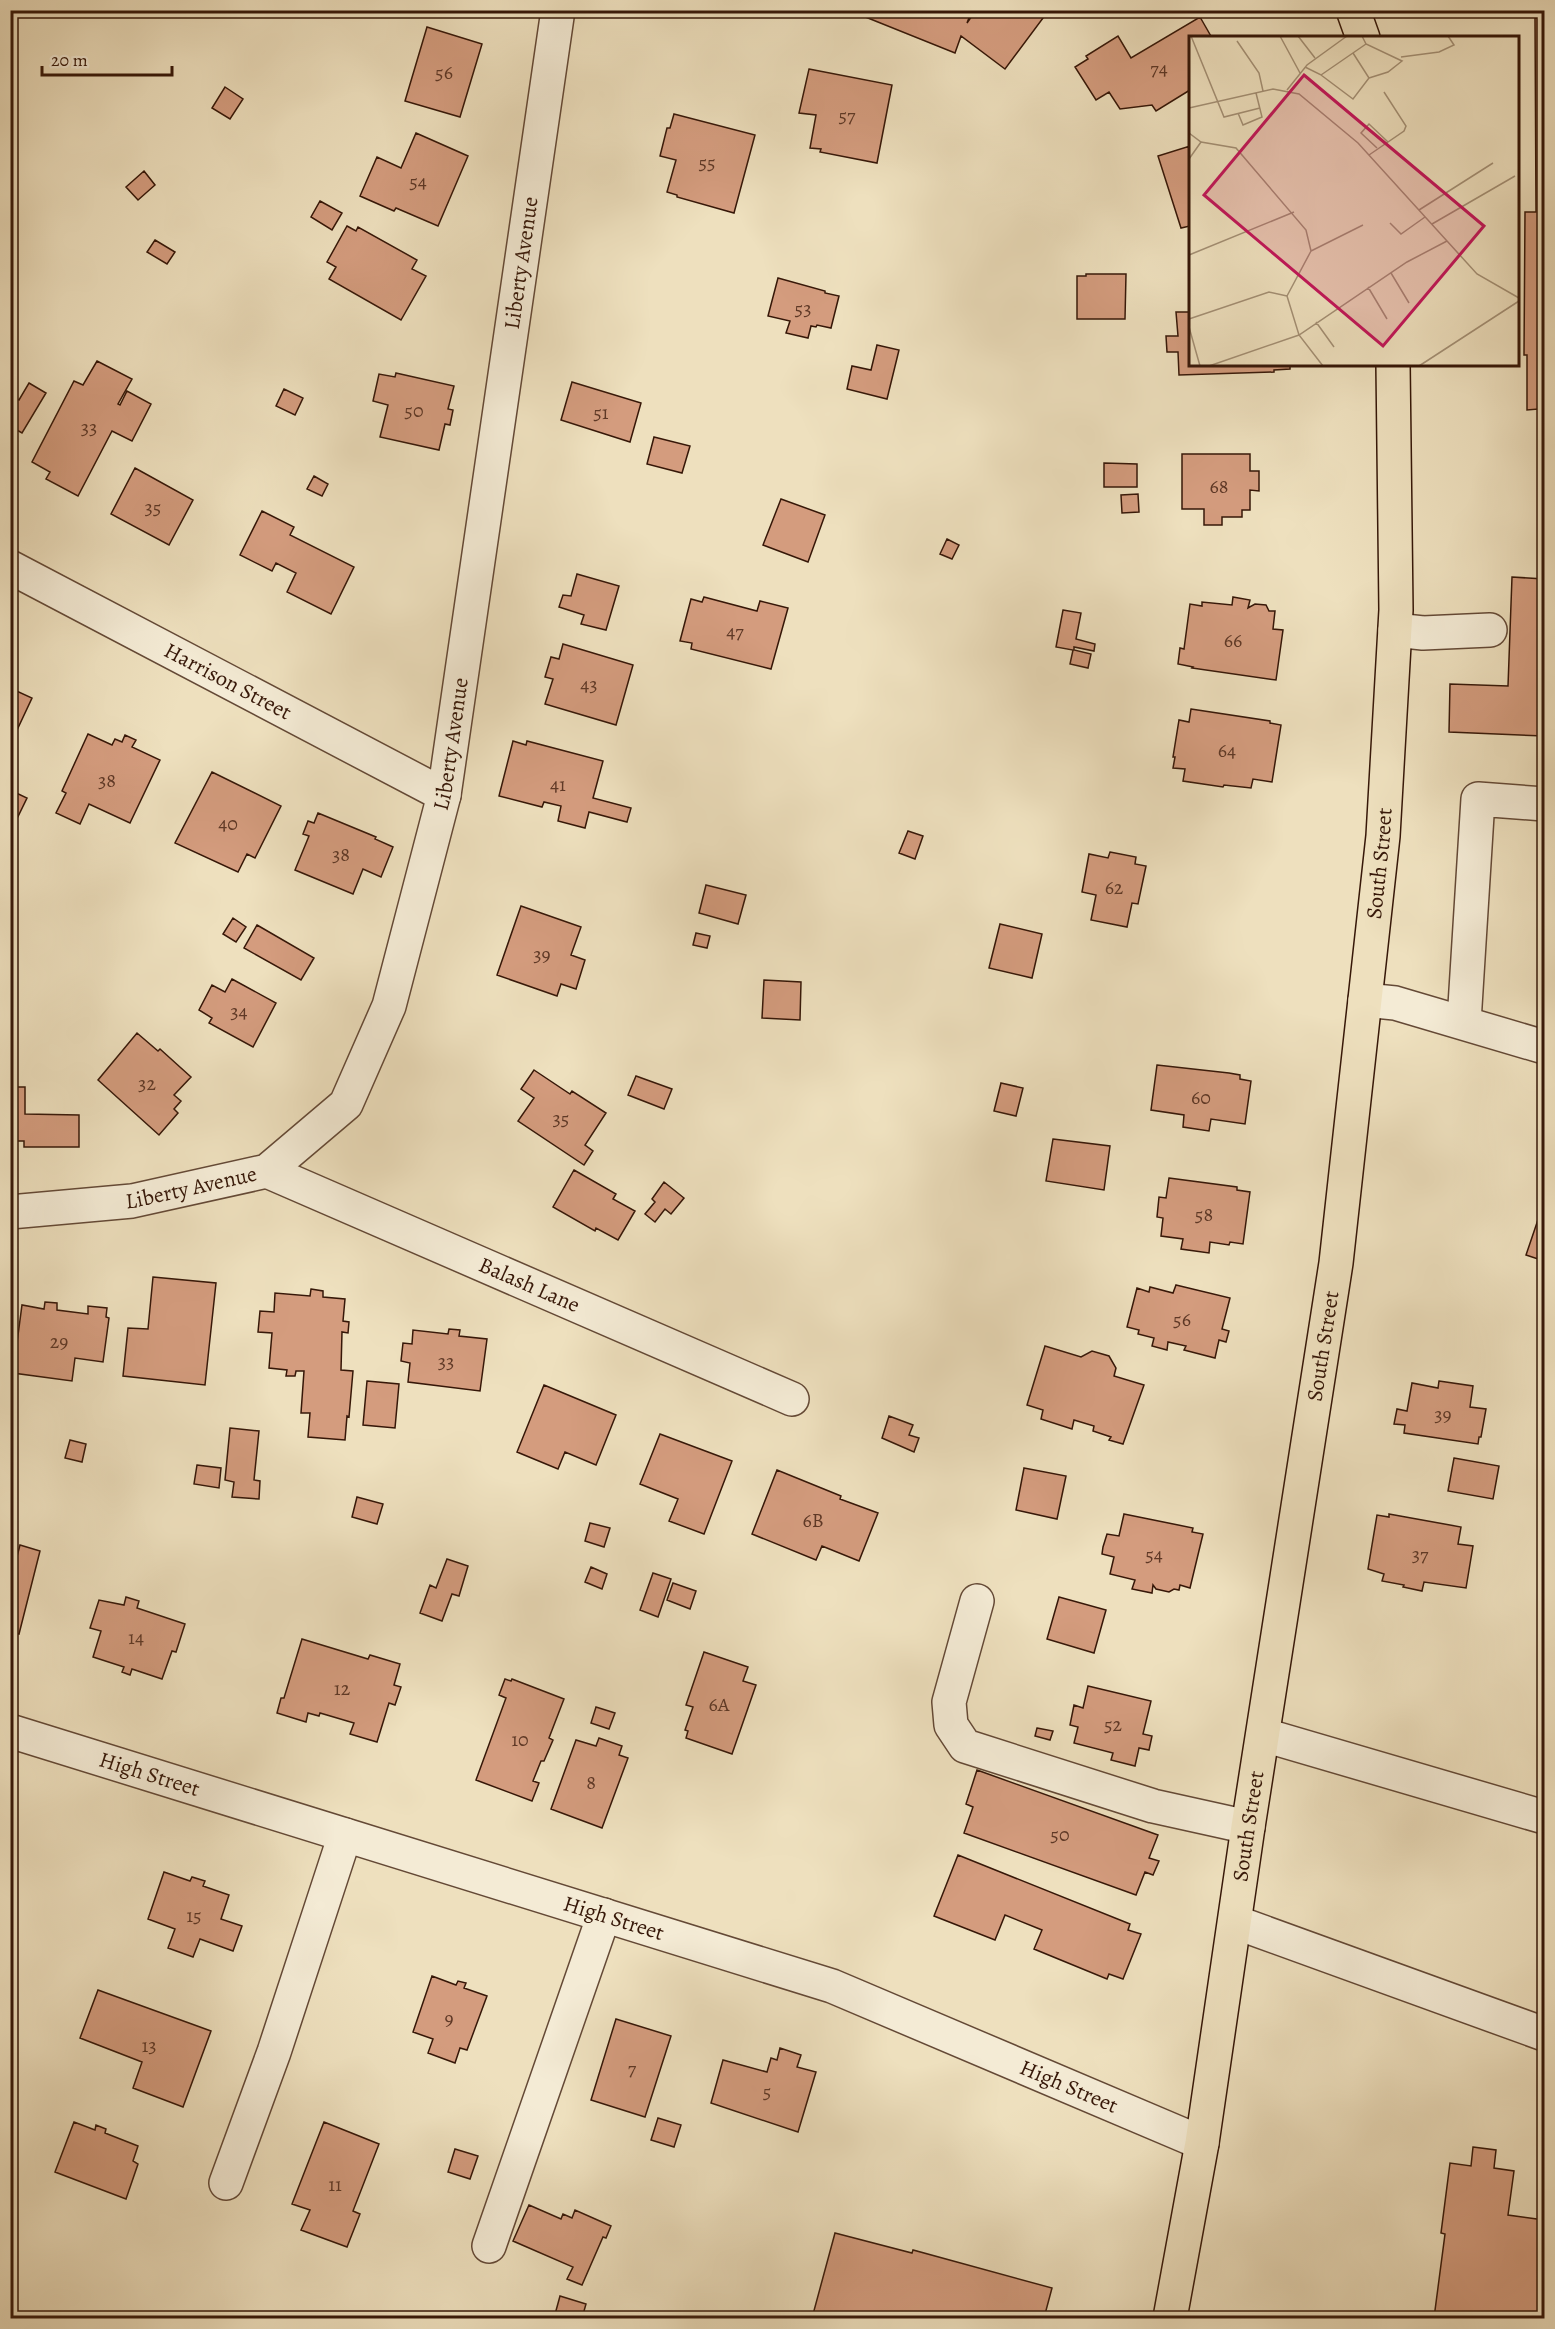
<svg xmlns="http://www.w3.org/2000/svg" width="1555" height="2329" viewBox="0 0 1555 2329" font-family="Alegreya,serif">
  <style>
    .building { fill: #d49c7e; stroke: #361708; stroke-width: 1.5 }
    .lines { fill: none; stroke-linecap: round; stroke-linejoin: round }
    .minor-casing { stroke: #644936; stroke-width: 36 }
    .major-casing { stroke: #361708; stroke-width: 36 }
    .minor { stroke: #f4ebd5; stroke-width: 33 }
    .major { stroke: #eee0be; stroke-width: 33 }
    .labels { text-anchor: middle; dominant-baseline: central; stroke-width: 5; stroke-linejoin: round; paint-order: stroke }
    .number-label { font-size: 20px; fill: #5e3826 }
    .street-label { font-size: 22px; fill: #361708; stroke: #f4ebd5 }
    .inset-road { fill: none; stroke: #a49075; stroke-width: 1.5 }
    .view { fill: #c2185b; fill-opacity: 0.15; stroke: #c2185b; stroke-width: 3 }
    .inset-edge { fill: none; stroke: #361708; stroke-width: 3 }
  </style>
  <rect width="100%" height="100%" fill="#eee0be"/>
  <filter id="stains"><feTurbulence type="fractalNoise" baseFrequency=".00333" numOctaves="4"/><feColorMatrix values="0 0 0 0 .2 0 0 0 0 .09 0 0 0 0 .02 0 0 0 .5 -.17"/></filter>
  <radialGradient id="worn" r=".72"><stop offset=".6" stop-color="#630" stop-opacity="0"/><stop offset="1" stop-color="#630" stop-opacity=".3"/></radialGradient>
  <path class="building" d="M 848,10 L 972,10 L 967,23 L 976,10 L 1049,10 L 1005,69 L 961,36 L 955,53 Z
    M 1200,17 L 1212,38 L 1190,38 L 1190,90 L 1156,111 L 1152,105 L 1120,109 L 1109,92 L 1096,100 L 1075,67 L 1088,59 L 1086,56 L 1118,36 L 1131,58 Z
    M 1535,18 L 1544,18 L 1544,508 L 1539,508 L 1538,409 L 1527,410 L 1527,355 L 1524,355 L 1525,212 L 1536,212 Z
    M 427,27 L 482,44 L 460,117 L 405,101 Z
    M 809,69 L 892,85 L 877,163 L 820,152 L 821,149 L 810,148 L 816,115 L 799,113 Z
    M 225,87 L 243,99 L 230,119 L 212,108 Z
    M 674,114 L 755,135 L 734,213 L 677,197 L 677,195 L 667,192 L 676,160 L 660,156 L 667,128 L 670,128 Z
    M 416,133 L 468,156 L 438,226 L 396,208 L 394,211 L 360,196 L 377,157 L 401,168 Z
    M 1190,146 L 1190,226 L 1181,228 L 1158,156 Z
    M 144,171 L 155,185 L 138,200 L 126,187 Z
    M 320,201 L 342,213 L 332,230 L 311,217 Z
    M 347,226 L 356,231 L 358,227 L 417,260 L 412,269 L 426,276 L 401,320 L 329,279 L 336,267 L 327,262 Z
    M 155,240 L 175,252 L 167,264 L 147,252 Z
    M 1086,274 L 1126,274 L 1125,319 L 1077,319 L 1077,276 L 1086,276 Z
    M 778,278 L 825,291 L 825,293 L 839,296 L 831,328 L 817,325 L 816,327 L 811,326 L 808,338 L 786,333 L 790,321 L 768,316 Z
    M 1176,312 L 1190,312 L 1190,364 L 1290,364 L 1290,369 L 1274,370 L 1274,372 L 1179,375 L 1178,352 L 1167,352 L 1166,336 L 1178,336 Z
    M 877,345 L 899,350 L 887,399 L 847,389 L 852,366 L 871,370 Z
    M 97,361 L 132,379 L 118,404 L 120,405 L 127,391 L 151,404 L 132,441 L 112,431 L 78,496 L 46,479 L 50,472 L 32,462 L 74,381 L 83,385 Z
    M 396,373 L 454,386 L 448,409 L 453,410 L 450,425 L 445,424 L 439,450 L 380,437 L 388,405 L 373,401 L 379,374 L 395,377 Z
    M 572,382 L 641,403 L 630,442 L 561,420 Z
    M 29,383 L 46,393 L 22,433 L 10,426 L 10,395 L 19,400 Z
    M 284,389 L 303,398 L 295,415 L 276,406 Z
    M 654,437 L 690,446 L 682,473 L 647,464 Z
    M 1182,454 L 1250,454 L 1250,471 L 1259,471 L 1259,491 L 1250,490 L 1250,510 L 1242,510 L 1242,517 L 1222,517 L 1222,525 L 1204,525 L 1204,509 L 1182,509 Z
    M 1104,463 L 1137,464 L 1137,487 L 1104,487 Z
    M 135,468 L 193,500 L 169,545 L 111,514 Z
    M 314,476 L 328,484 L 322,496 L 307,489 Z
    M 1138,494 L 1139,512 L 1122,513 L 1121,495 Z
    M 781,499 L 825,515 L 808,562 L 763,545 Z
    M 262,511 L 294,527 L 290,535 L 354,567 L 331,614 L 287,592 L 296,573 L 276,563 L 272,571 L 240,555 Z
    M 947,539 L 959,545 L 952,559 L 940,554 Z
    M 577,574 L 619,586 L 606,630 L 581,624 L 584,615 L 559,607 L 563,595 L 571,596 Z
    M 1512,577 L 1544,579 L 1544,736 L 1449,732 L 1450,684 L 1508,686 Z
    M 704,597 L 757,611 L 760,601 L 788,608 L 771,669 L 691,649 L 692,643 L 680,641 L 691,599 L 702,602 Z
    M 1233,597 L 1250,600 L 1248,608 L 1255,604 L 1266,605 L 1269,611 L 1275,611 L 1273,629 L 1283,630 L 1276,680 L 1192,668 L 1193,667 L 1178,664 L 1180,648 L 1184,649 L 1190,604 L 1202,606 L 1202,602 L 1232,605 Z
    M 1063,610 L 1081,613 L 1076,639 L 1095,644 L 1094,651 L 1074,647 L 1074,650 L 1091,654 L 1088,668 L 1070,664 L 1073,650 L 1056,647 Z
    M 563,644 L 633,665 L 616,725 L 545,704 L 553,679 L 545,677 L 551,657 L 559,659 Z
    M 10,688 L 32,698 L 10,745 Z
    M 1191,709 L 1270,721 L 1270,723 L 1281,725 L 1272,782 L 1253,779 L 1251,788 L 1224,785 L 1223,787 L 1183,781 L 1185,769 L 1173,768 L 1175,757 L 1173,757 L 1179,720 L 1189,722 Z
    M 88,734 L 112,745 L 115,739 L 122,742 L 125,735 L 136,740 L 132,747 L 160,760 L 130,823 L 89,804 L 80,824 L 56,813 L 66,793 L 62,791 Z
    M 513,741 L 526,745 L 527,741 L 603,761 L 593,798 L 631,808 L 627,822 L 589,812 L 585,828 L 558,821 L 561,806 L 544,802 L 542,807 L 499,796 Z
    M 212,772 L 281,806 L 255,858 L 247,854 L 238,872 L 175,843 Z
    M 10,790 L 27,798 L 10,833 Z
    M 318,813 L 376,837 L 375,839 L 393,847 L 381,877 L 363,869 L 353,894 L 295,870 L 309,836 L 303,834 L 308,821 L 314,823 Z
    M 908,831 L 923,836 L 915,859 L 899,853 Z
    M 1110,852 L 1136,857 L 1135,864 L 1146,866 L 1138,904 L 1132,903 L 1127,927 L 1091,920 L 1096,895 L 1082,892 L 1089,854 L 1108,858 Z
    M 706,885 L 746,895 L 738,924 L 699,913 Z
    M 521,906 L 581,927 L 571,955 L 585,960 L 576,989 L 561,984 L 557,996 L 497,975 Z
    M 233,918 L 246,927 L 236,942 L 223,934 Z
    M 1000,924 L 1042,934 L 1032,978 L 989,968 Z
    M 257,925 L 314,958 L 301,980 L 244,948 Z
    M 696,933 L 710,936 L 707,948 L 693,945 Z
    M 232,979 L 276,1003 L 253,1047 L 209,1023 L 212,1018 L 199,1010 L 212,985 L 225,992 Z
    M 764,980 L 801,982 L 800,1020 L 762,1018 Z
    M 137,1033 L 158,1051 L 160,1049 L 191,1077 L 174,1095 L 181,1101 L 174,1109 L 178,1113 L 159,1135 L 98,1080 Z
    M 1157,1065 L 1229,1073 L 1240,1075 L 1240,1079 L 1251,1081 L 1245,1124 L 1211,1119 L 1209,1131 L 1183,1127 L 1184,1115 L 1151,1110 Z
    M 534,1070 L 570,1094 L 572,1091 L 606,1113 L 585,1145 L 593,1151 L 584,1165 L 518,1121 L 534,1098 L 521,1089 Z
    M 636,1076 L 672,1089 L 664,1109 L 628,1095 Z
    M 1001,1083 L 1023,1088 L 1016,1116 L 994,1111 Z
    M 10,1087 L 25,1087 L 25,1114 L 79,1115 L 79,1147 L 24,1147 L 24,1141 L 10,1141 Z
    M 1053,1139 L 1110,1146 L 1104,1190 L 1046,1181 Z
    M 574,1170 L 616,1194 L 613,1199 L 635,1211 L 618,1240 L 596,1228 L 595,1231 L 553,1207 Z
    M 1169,1178 L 1237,1187 L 1237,1190 L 1250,1192 L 1243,1244 L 1230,1242 L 1229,1245 L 1210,1242 L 1209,1253 L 1181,1249 L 1183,1239 L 1161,1236 L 1163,1218 L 1157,1217 L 1159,1197 L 1166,1198 Z
    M 664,1182 L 684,1198 L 671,1214 L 665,1209 L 655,1222 L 645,1214 L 655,1202 L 652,1199 Z
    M 1544,1202 L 1544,1261 L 1526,1255 Z
    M 153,1277 L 216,1283 L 205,1385 L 123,1376 L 128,1328 L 148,1329 Z
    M 1176,1285 L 1230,1298 L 1222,1329 L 1229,1331 L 1226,1342 L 1219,1340 L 1215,1358 L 1184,1350 L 1186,1346 L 1168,1342 L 1167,1350 L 1152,1346 L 1154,1338 L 1138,1334 L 1139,1330 L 1127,1327 L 1137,1288 L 1149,1292 L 1150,1287 L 1173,1293 Z
    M 311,1289 L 323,1291 L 323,1297 L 345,1299 L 343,1321 L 349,1322 L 348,1333 L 342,1332 L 341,1370 L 353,1371 L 349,1417 L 347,1416 L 345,1440 L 308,1437 L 310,1413 L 301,1413 L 304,1371 L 296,1371 L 295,1376 L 286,1376 L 287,1370 L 269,1368 L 272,1333 L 258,1332 L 260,1311 L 274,1312 L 275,1293 L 310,1296 Z
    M 45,1302 L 57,1303 L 57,1310 L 88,1314 L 88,1306 L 107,1308 L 106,1317 L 109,1318 L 103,1362 L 75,1358 L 72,1381 L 13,1373 L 22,1305 L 44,1309 Z
    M 449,1329 L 460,1330 L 459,1336 L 487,1339 L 480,1391 L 408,1382 L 410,1363 L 401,1361 L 403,1343 L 412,1344 L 413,1330 L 448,1334 Z
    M 1045,1346 L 1081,1357 L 1092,1351 L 1109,1356 L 1116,1368 L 1114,1376 L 1144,1385 L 1123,1444 L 1109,1440 L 1111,1437 L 1093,1431 L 1094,1426 L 1074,1420 L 1072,1429 L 1041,1419 L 1043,1410 L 1027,1405 Z
    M 367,1381 L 399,1384 L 395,1428 L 363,1425 Z
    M 1439,1381 L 1473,1386 L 1470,1407 L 1486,1409 L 1481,1437 L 1479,1437 L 1478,1444 L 1404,1433 L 1405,1425 L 1394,1424 L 1397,1409 L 1407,1411 L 1412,1383 L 1438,1388 Z
    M 544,1385 L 616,1415 L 596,1465 L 565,1452 L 558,1469 L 517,1452 Z
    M 889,1416 L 913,1425 L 909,1435 L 919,1438 L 914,1452 L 882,1438 Z
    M 230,1428 L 259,1431 L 254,1480 L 260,1481 L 259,1499 L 232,1497 L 234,1482 L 225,1480 Z
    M 660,1434 L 732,1461 L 704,1534 L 669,1521 L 678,1499 L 640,1484 Z
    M 70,1440 L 86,1444 L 82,1462 L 65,1458 Z
    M 1454,1458 L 1499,1466 L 1493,1499 L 1448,1491 Z
    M 197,1465 L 221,1468 L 219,1488 L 194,1484 Z
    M 1024,1468 L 1066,1476 L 1057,1519 L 1016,1510 Z
    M 777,1470 L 841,1496 L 840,1499 L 878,1513 L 859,1561 L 822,1546 L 816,1560 L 752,1534 Z
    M 357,1497 L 383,1504 L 377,1524 L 352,1517 Z
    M 1124,1514 L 1193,1528 L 1192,1532 L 1203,1534 L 1190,1588 L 1180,1585 L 1179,1590 L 1174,1589 L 1169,1592 L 1156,1589 L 1153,1585 L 1152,1593 L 1132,1589 L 1135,1580 L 1110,1574 L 1114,1557 L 1102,1554 L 1103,1547 L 1107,1534 L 1119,1536 Z
    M 1389,1514 L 1461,1527 L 1458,1544 L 1473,1546 L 1466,1588 L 1424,1582 L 1422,1591 L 1403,1587 L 1404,1585 L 1382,1581 L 1384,1574 L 1368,1569 L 1377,1515 L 1389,1517 Z
    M 590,1523 L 610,1528 L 604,1547 L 585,1541 Z
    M 20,1545 L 40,1551 L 19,1634 L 10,1632 L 10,1571 L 13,1572 Z
    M 447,1559 L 468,1566 L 459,1596 L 452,1594 L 442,1621 L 420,1613 L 430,1585 L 436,1588 Z
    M 591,1567 L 607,1574 L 602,1589 L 585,1582 Z
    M 653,1573 L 671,1579 L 658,1617 L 640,1610 Z
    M 673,1583 L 696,1591 L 690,1609 L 667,1600 Z
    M 126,1597 L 139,1601 L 137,1608 L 185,1624 L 176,1652 L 172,1651 L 162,1679 L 132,1669 L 130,1675 L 122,1672 L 124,1667 L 93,1657 L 101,1631 L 90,1628 L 99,1600 L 124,1605 Z
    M 1059,1597 L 1106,1610 L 1094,1653 L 1047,1639 Z
    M 302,1639 L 368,1659 L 370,1655 L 400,1664 L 394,1685 L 401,1687 L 395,1705 L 389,1703 L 377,1742 L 350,1734 L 354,1723 L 320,1713 L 319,1716 L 308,1713 L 306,1722 L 277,1713 L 281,1698 L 284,1698 Z
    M 704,1652 L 748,1667 L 743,1681 L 756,1685 L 732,1754 L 686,1738 L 688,1731 L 685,1730 L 693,1707 L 686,1705 Z
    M 505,1679 L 511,1681 L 512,1679 L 564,1699 L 549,1738 L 553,1740 L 544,1761 L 541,1761 L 533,1781 L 539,1783 L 532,1801 L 476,1780 L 506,1698 L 499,1695 Z
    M 1088,1686 L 1151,1701 L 1143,1734 L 1152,1736 L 1149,1750 L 1139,1748 L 1135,1766 L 1111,1760 L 1113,1753 L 1074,1743 L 1078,1727 L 1070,1725 L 1074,1705 L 1083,1708 Z
    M 596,1707 L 615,1713 L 609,1729 L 591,1723 Z
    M 1037,1728 L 1053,1731 L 1050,1740 L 1035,1736 Z
    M 599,1738 L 622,1746 L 619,1755 L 628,1758 L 602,1828 L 551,1809 L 576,1740 L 596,1746 Z
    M 977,1770 L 1158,1835 L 1149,1858 L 1159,1861 L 1153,1875 L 1145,1872 L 1136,1895 L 964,1833 L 973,1807 L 966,1804 Z
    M 958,1855 L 1130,1924 L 1128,1930 L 1141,1934 L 1123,1979 L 1109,1974 L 1107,1979 L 1034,1949 L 1042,1930 L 1005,1915 L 995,1940 L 934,1916 Z
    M 164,1872 L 190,1881 L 192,1877 L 205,1881 L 203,1886 L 229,1895 L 221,1919 L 242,1926 L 233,1951 L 200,1939 L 193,1957 L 168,1948 L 175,1929 L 148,1919 Z
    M 432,1976 L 456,1985 L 458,1981 L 466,1983 L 464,1988 L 487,1996 L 467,2050 L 460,2048 L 455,2063 L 428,2053 L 433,2039 L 413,2032 Z
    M 98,1990 L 211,2031 L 183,2107 L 133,2088 L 142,2062 L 80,2038 Z
    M 616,2019 L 671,2036 L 645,2117 L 591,2100 Z
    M 780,2048 L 801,2055 L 797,2067 L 816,2072 L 798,2132 L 711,2103 L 723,2060 L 767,2072 L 771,2058 L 777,2060 Z
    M 658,2118 L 681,2125 L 674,2147 L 651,2140 Z
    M 74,2122 L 95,2130 L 96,2125 L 106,2129 L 105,2133 L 138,2146 L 133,2161 L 138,2164 L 126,2199 L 55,2172 Z
    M 324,2122 L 379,2144 L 353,2211 L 360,2214 L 347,2247 L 301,2230 L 310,2210 L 292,2204 Z
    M 1473,2147 L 1496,2150 L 1494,2168 L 1514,2171 L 1508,2215 L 1544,2220 L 1544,2318 L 1434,2318 L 1445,2234 L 1441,2233 L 1450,2163 L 1471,2166 Z
    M 455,2149 L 478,2156 L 470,2179 L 448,2172 Z
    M 529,2205 L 561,2219 L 563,2214 L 572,2218 L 575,2210 L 611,2226 L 606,2238 L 603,2237 L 582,2285 L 567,2279 L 573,2267 L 513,2241 Z
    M 835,2233 L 912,2253 L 913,2250 L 1052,2288 L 1044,2318 L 812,2318 Z
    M 560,2296 L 586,2304 L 582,2318 L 554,2318 Z"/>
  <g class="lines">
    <defs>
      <g id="minor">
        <path id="s1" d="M 10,567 L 444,795"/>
        <path d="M 1395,630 L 1423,633 L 1490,630"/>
        <path d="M 1365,1000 L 1395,1003 L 1544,1047"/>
        <path d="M 1464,1022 L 1478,799 L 1544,804"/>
        <path id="s2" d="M 267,1171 L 792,1399"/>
        <path id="s3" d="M 10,1212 L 132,1201 L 267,1171 L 346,1104 L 389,1006 L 444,795 L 558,10"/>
        <path d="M 977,1601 L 949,1702 L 951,1725 L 965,1746 L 1153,1806 L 1248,1827"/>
        <path id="s4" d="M 10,1731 L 832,1986 L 1202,2143"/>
        <path d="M 1264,1735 L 1544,1817"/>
        <path d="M 1235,1922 L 1544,2034"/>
        <path d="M 226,2183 L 274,2052 L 345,1835"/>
        <path d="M 489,2246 L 604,1915"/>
      </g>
      <g id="major">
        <path d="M 1353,10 L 1363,38"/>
        <path id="s5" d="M 1170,2318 L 1202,2143 L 1248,1827 L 1336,1263 L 1383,836 L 1396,610 L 1393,364"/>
      </g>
    </defs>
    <use href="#minor" class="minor-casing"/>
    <use href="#major" class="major-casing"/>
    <use href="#minor" class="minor"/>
    <use href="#major" class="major"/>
  </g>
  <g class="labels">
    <g class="number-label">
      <text x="1159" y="68">74</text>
      <text x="444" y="72">56</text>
      <text x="847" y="115">57</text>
      <text x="707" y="162">55</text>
      <text x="418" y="181">54</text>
      <text x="803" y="308">53</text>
      <text x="414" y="410">50</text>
      <text x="601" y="412">51</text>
      <text x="89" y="427">33</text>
      <text x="1219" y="486">68</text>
      <text x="153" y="507">35</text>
      <text x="735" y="631">47</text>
      <text x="1233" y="640">66</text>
      <text x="589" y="684">43</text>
      <text x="1227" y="750">64</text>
      <text x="107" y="780">38</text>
      <text x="558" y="784">41</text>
      <text x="228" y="823">40</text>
      <text x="341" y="854">38</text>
      <text x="1114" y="887">62</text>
      <text x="542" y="954">39</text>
      <text x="239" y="1011">34</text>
      <text x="147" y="1083">32</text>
      <text x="1201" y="1097">60</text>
      <text x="561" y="1118">35</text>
      <text x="1204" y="1214">58</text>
      <text x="1182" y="1319">56</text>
      <text x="59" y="1341">29</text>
      <text x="446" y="1361">33</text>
      <text x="1443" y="1414">39</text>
      <text x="813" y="1520">6B</text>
      <text x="1154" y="1554">54</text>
      <text x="1420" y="1554">37</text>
      <text x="136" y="1637">14</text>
      <text x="342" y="1688">12</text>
      <text x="719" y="1704">6A</text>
      <text x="1113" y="1724">52</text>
      <text x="520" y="1739">10</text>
      <text x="591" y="1782">8</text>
      <text x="1060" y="1834">50</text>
      <text x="194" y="1915">15</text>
      <text x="449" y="2018">9</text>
      <text x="149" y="2045">13</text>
      <text x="632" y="2068">7</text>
      <text x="767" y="2091">5</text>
      <text x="335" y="2184">11</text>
    </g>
    <g class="street-label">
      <text stroke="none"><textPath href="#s3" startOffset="1227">Liberty Avenue</textPath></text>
      <text stroke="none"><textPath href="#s1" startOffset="246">Harrison Street</textPath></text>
      <text stroke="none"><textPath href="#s3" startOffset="741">Liberty Avenue</textPath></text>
      <text stroke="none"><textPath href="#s5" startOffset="1470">South Street</textPath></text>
      <text stroke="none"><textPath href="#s3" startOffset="183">Liberty Avenue</textPath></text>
      <text stroke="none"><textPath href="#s2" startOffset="286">Balash Lane</textPath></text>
      <text stroke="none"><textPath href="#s5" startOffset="984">South Street</textPath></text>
      <text stroke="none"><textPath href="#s4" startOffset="146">High Street</textPath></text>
      <text stroke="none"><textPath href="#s5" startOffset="498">South Street</textPath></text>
      <text stroke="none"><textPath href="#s4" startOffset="632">High Street</textPath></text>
      <text stroke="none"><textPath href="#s4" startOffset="1118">High Street</textPath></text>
    </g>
  </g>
  <g transform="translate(1189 36)">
    <rect width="330" height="330" fill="#eee0be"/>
    <path class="inset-road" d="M 2,0 L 35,81 L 71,72M 91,0 L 111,37M 109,0 L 126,22M 173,0 L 177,8 L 213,25 L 199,36 L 180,42M 48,5 L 70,37 L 74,55M 212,21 L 250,16 L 265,9 L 259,0M 116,31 L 132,39 L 177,8M 132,39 L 164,63 L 180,42 L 164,17M 98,54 L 118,29 L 158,0M 0,72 L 84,53 L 110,58 L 169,107 L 288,238 L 330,262M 49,77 L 54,89 L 73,81 L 67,57M 0,97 L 12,106 L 47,112 L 117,194 L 122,215 L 98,260 L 110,299 L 134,330M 188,112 L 172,97 L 180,88 L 199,106M 180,119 L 215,95 L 217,90 L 195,56M 0,123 L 12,106M 230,174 L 304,127M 201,187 L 212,198 L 236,181M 243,188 L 326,140M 122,215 L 174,189M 0,219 L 105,176M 202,237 L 220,267M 179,251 L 198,283M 0,283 L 80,256 L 98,260M 127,286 L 145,311M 0,291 L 11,330M 20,330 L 110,299 L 218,226 L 258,205M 230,330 L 330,265"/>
    <path class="view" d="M 115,39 L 295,190 L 194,310 L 15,159 Z"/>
    <rect width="330" height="330" class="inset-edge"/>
  </g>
  <rect width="1555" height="2329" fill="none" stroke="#eee0be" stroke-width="36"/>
  <rect x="12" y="12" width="1531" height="2305" fill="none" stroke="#361708" stroke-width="3"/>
  <rect x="18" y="18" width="1519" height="2293" fill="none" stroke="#361708" stroke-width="1.5"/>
  <path d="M42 66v9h130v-9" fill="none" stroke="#361708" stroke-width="3"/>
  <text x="51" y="66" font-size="18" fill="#361708" stroke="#f4ebd5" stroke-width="4.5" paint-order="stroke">20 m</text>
  <rect width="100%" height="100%" filter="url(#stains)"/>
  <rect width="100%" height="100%" fill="url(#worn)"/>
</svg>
